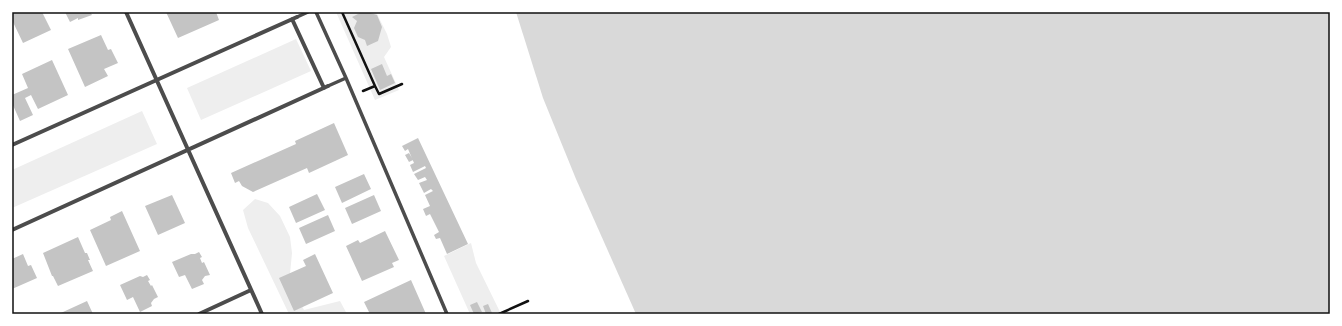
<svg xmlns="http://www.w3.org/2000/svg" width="1342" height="326" viewBox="0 0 1342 326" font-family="Barlow,sans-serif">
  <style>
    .green { fill: #eee }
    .water { fill: #d9d9d9 }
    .building { fill: #c4c4c4 }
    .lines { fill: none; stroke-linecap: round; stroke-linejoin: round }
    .path { stroke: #111; stroke-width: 2.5 }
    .pedestrian { stroke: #4c4c4c; stroke-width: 3.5 }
    .minor { stroke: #4c4c4c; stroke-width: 4 }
    .neatline { fill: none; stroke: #111; stroke-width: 1.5 }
  </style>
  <rect width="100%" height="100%" fill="#fff"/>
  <path class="green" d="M 336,12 L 376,12 L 387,34 L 391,47 L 384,57 L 399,90 L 375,100 Z
    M 296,39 L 311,71 L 201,120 L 187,88 Z
    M 142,111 L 157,144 L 12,208 L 12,170 Z
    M 255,199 L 268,203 L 280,216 L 290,237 L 292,253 L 290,274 L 296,295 L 304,310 L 340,301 L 347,314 L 289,314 L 248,228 L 243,210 Z
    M 471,243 L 476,263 L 501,314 L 470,314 L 444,256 Z"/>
  <path class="water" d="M 516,12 L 1330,12 L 1330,314 L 636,314 L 576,179 L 543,98 Z"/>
  <path class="building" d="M 12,12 L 42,12 L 51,30 L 23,43 L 12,20 Z
    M 65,12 L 90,12 L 92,15 L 78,20 L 78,18 L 70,22 Z
    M 166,12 L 216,12 L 219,20 L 178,38 Z
    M 362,12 L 367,12 L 377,15 L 382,27 L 378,41 L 367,46 L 365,40 L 358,37 L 354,28 L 357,21 L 352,17 Z
    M 101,35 L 108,50 L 111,49 L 118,63 L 104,69 L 108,76 L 85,87 L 68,49 Z
    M 52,60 L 68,95 L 38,109 L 31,95 L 25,98 L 33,115 L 20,121 L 12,103 L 12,95 L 28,88 L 22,74 Z
    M 382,64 L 387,76 L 391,74 L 395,83 L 380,90 L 371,69 Z
    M 334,123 L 348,155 L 309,173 L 307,168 L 253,192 L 242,186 L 239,181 L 235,183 L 231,173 L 296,144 L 295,141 Z
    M 418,138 L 468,244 L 447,254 L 440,238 L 436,239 L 434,235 L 439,232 L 430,214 L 426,216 L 423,209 L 430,206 L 425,195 L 433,191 L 431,189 L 424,193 L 419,183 L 427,180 L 425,177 L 418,180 L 414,174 L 426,168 L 425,166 L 413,172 L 410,165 L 414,163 L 408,149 L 405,151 L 402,146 Z
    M 409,153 L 413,160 L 409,162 L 405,155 Z
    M 364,174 L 371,189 L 342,203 L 335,187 Z
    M 317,194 L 325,210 L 296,223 L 289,207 Z
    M 172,195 L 185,223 L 158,235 L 145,206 Z
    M 374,195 L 381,211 L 352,224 L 345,208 Z
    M 122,211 L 140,251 L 106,266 L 90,230 L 111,220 L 110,217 Z
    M 328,215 L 335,231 L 306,244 L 299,228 Z
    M 385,231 L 399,260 L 392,263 L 394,267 L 362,281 L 346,246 L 358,240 L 360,243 Z
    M 78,237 L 85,253 L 87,253 L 90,260 L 88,260 L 93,271 L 58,286 L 53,276 L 52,276 L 43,253 Z
    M 199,252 L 202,257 L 200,258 L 202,263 L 204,262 L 210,275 L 205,276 L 202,280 L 204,284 L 192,289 L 185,275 L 179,277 L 172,262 L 191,254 L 195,254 Z
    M 23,254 L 28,266 L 31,265 L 37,278 L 12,289 L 12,259 Z
    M 315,254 L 333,293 L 294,311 L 279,278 L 306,266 L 303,260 Z
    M 147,275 L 150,280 L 148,281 L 151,286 L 152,285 L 158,297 L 154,299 L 151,303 L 152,306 L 140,312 L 133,297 L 127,300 L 120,285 L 140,276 L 143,277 Z
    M 411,280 L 426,314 L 370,314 L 364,302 Z
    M 87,301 L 93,314 L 59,314 L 63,312 Z
    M 477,302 L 482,312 L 474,314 L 470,305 Z
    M 488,304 L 492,313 L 491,314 L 486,314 L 483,306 Z"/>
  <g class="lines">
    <path class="path" d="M 342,12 L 375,86
      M 363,91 L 375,86 L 379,94 L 402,84
      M 499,314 L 528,301"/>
    <path class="pedestrian" d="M 316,12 L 346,78 L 447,314
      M 297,17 L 308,12
      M 328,86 L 346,78"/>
    <path class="minor" d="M 126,12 L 262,314
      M 292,19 L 324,88
      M 12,145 L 297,17
      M 12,230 L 328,86
      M 199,314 L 251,290"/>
  </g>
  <rect width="1342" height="326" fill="none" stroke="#ffffff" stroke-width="26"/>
  <rect x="13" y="13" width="1316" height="300" class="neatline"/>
</svg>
